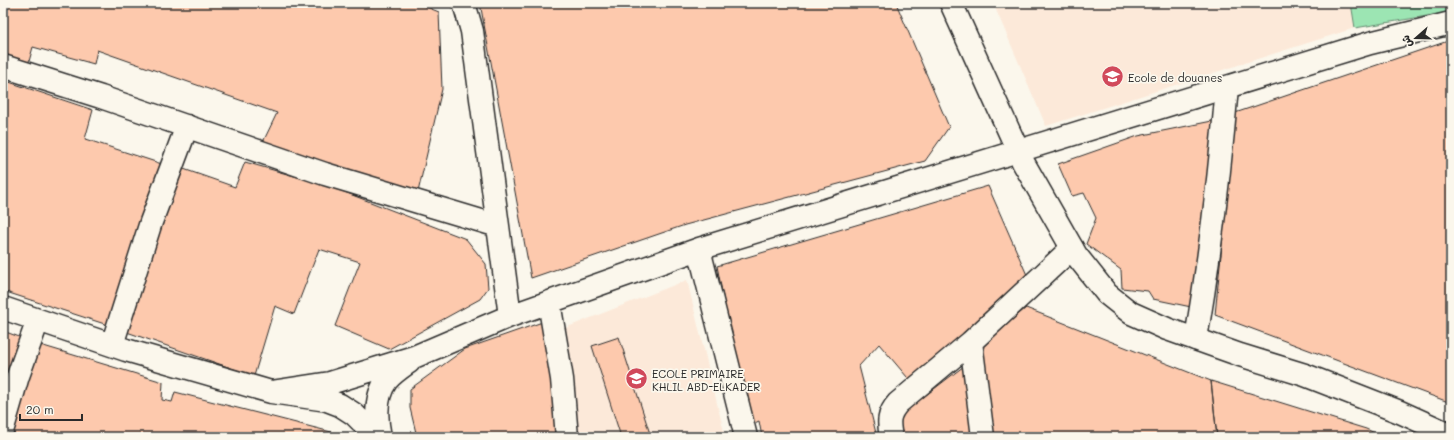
<svg xmlns="http://www.w3.org/2000/svg" width="1454" height="440" viewBox="0 0 1454 440" font-family="Mali,'Playpen Sans Arabic',sans-serif">
  <style>
    .built { fill: #fce9d9 }
    .green { fill: #9ce5b3; stroke: #64886f }
    .building { fill: #fdc9ad; stroke: #2b2b2b }
    .lines { fill: none; stroke-linecap: round; stroke-linejoin: round }
    .minor-casing { stroke: #2b2b2b; stroke-width: 25 }
    .major-casing { stroke: #2b2b2b; stroke-width: 25 }
    .minor { stroke: #fbf7ec; stroke-width: 22 }
    .major { stroke: #fbf7ec; stroke-width: 22 }
    .labels { text-anchor: middle; dominant-baseline: central; stroke-width: 3.5; stroke-linejoin: round; paint-order: stroke }
    .poi-label { font-size: 11px; fill: #2b2b2b; stroke: #fbf7ec; text-anchor: start }
  </style>
  <rect width="100%" height="100%" fill="#fbf7ec"/>
  <filter id="ink" filterUnits="userSpaceOnUse"><feTurbulence type="fractalNoise" baseFrequency=".025" numOctaves="2"/><feDisplacementMap in="SourceGraphic" scale="8" xChannelSelector="R" yChannelSelector="G"/><feConvolveMatrix kernelMatrix="1 2 1 2 8 2 1 2 1" color-interpolation-filters="sRGB"/></filter>
  <g filter="url(#ink)">
    <path class="built" d="M 993,3 L 1351,3 L 1355,28 L 1046,126 Z
      M 687,280 L 725,436 L 572,437 L 555,332 Z"/>
    <path class="green" d="M 1351,3 L 1451,3 L 1451,12 L 1355,28 Z"/>
    <path class="building" d="M 3,3 L 425,3 L 424,6 L 439,12 L 442,89 L 418,192 L 263,142 L 277,113 L 97,50 L 94,64 L 33,47 L 28,65 L 3,55 Z
      M 480,3 L 896,3 L 949,127 L 925,161 L 685,225 L 531,278 Z
      M 1451,40 L 1451,403 L 1215,315 L 1235,113 Z
      M 3,80 L 93,110 L 85,139 L 165,165 L 114,327 L 3,291 Z
      M 1217,120 L 1196,308 L 1153,299 L 1148,291 L 1122,288 L 1121,270 L 1086,244 L 1096,218 L 1084,193 L 1072,196 L 1058,164 L 1138,136 Z
      M 245,162 L 329,186 L 466,239 L 486,264 L 488,288 L 480,299 L 389,349 L 335,326 L 360,262 L 319,249 L 294,314 L 275,306 L 254,376 L 121,330 L 175,166 L 235,187 Z
      M 988,186 L 1027,275 L 913,384 L 879,344 L 859,366 L 877,437 L 762,437 L 759,421 L 748,426 L 717,266 Z
      M 1026,308 L 1211,381 L 1217,437 L 990,437 L 983,344 Z
      M 551,319 L 562,437 L 417,437 L 410,408 L 410,389 L 465,349 Z
      M 3,331 L 25,339 L 3,408 Z
      M 619,337 L 651,437 L 621,437 L 592,346 Z
      M 37,344 L 163,382 L 162,400 L 172,402 L 175,392 L 343,435 L 344,437 L 11,437 L 18,418 L 10,415 Z
      M 968,363 L 977,437 L 901,437 L 896,418 Z
      M 1211,381 L 1366,429 L 1384,437 L 1217,437 Z"/>
    <g class="lines">
      <defs>
        <path id="minor" d="M 464,3 L 472,31 L 510,316
          M 3,66 L 101,97 L 325,174 L 498,226
          M 549,302 L 562,379 L 567,437
          M 3,308 L 126,350 L 271,392 L 327,400 L 340,405 L 354,414 L 367,427 L 373,437
          M 1196,339 C 1210,255 1220,171 1227,87
          M 112,345 L 151,222 L 187,126
          M 271,392 L 330,383 L 414,357 L 510,316 L 699,249
          M 3,428 L 18,376 L 38,320
          M 380,437 C 376,418 375,396 387,380 C 393,373 402,367 409,362
          M 746,437 L 699,249 L 1370,43 L 1451,23
          M 891,437 C 888,422 888,414 898,403 L 971,342
          M 983,437 L 971,342 L 1072,248"/>
        <path id="major" d="M 951,3 L 1023,162 L 1076,255 L 1107,294 L 1131,313 L 1167,329 L 1240,355 L 1305,375 L 1400,412 L 1451,435"/>
      </defs>
      <use href="#minor" class="minor-casing"/>
      <use href="#major" class="major-casing"/>
      <use href="#minor" class="minor"/>
      <use href="#major" class="major"/>
    </g>
  </g>
  <defs>
    <symbol id="university-disc" viewBox="-11 -11 22 22"><circle r="9.5" fill="#d1495b" stroke="#fbf7ec"/><path d="M0-5L7-2L0 1L-7-2ZM-4 1L0 2.5L4 1V4Q0 6-4 4Z" fill="#fff"/></symbol>
    <symbol id="school-disc" viewBox="-11 -11 22 22"><circle r="9.5" fill="#d1495b" stroke="#fbf7ec"/><path d="M0-5L7-2L0 1L-7-2ZM-4 1L0 2.5L4 1V4Q0 6-4 4Z" fill="#fff"/></symbol>
  </defs>
  <g fill-rule="evenodd">
    <use href="#university-disc" x="1100" y="64" width="25" height="25"/>
    <use href="#school-disc" x="624" y="366" width="25" height="25"/>
  </g>
  <g class="labels">
    <g class="poi-label">
      <text x="1128" y="77">Ecole de douanes</text>
      <text x="652" y="373">ECOLE PRIMAIRE<tspan x="652" dy="13">KHLIL ABD-ELKADER</tspan></text>
    </g>
  </g>
  <rect width="1454" height="440" fill="none" stroke="#fbf7ec" stroke-width="16"/>
  <rect x="8" y="8" width="1438" height="424" fill="none" stroke="#2b2b2b" stroke-width="1.5" filter="url(#ink)"/>
  <g transform="translate(1416 38) rotate(250)" stroke="#fbf7ec" stroke-width="3" paint-order="stroke">
  <path d="M0-3L7 15L0 10L-7 15Z" fill="#2b2b2b"/>
  <text y="-6" font-size="11" font-weight="bold" text-anchor="middle" fill="#2b2b2b">ش</text>
  </g>
  <path d="M20 414v6h62v-6" fill="none" stroke="#2b2b2b" stroke-width="2"/>
  <text x="26" y="414" font-size="12" fill="#2b2b2b" stroke="#fbf7ec" stroke-width="3" paint-order="stroke">20 m</text>
</svg>
